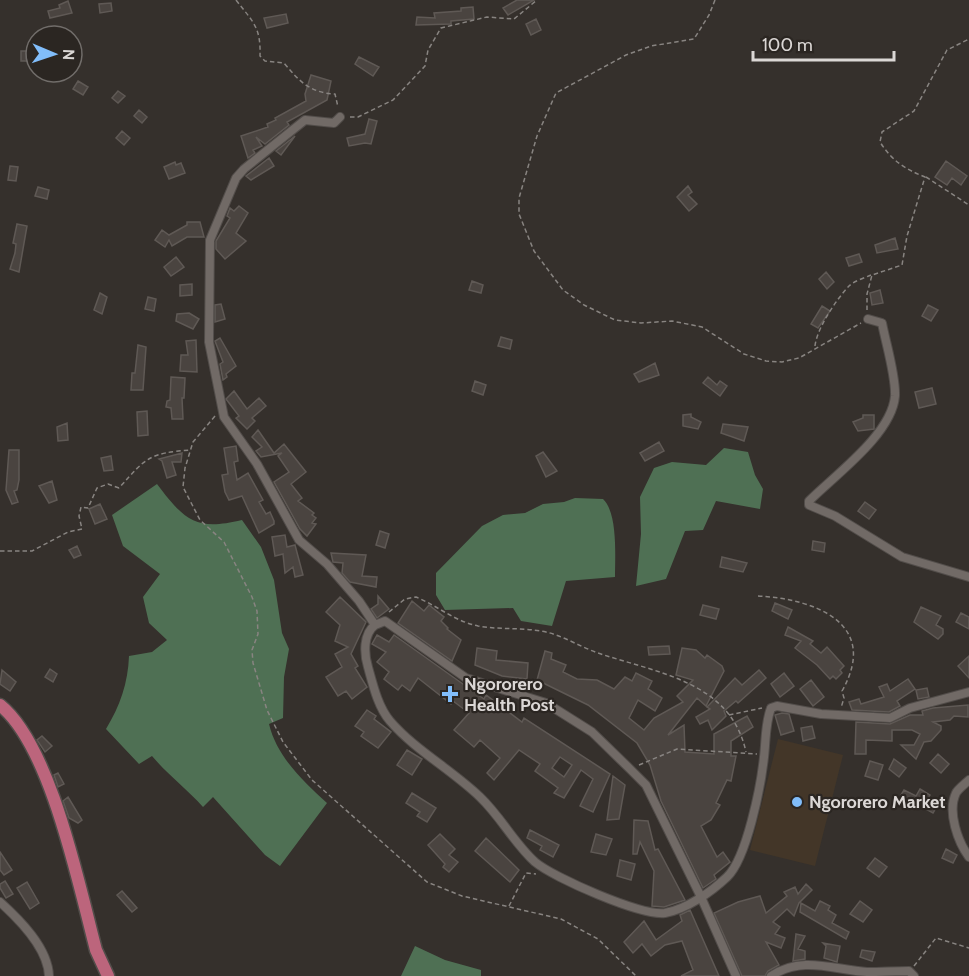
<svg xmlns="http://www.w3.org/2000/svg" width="969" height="976" viewBox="0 0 969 976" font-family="Cabin,sans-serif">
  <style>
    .commercial { fill: #433628 }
    .forest { fill: #4f7054 }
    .building { fill: #4a4440; stroke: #5f5955; stroke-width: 1.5; fill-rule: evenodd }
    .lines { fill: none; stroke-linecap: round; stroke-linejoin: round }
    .minor-casing { stroke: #524d4a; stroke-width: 10 }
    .primary-casing { stroke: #524d4a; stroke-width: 15 }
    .path { stroke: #888481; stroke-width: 1.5; stroke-dasharray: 4.5 3; stroke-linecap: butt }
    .minor { stroke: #716a66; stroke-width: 8 }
    .primary { stroke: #bc657c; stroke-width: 12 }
    .poi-dot { fill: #81bdfa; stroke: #2b2622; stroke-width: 2 }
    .labels { text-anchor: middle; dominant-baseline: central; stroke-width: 4.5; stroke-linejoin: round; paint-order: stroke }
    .poi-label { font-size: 18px; font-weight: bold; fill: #dbd7d5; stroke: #2b2622; text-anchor: start }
  </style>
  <rect width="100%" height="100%" fill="#35302c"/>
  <path class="commercial" d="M 778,739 L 843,755 L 815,866 L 750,850 Z"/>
  <path class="forest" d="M 724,448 L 748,452 L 755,475 L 763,489 L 760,509 L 716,501 L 703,530 L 685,531 L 666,579 L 636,586 L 641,534 L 640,497 L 654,468 L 672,462 L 706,465 Z
    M 157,484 C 185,521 196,531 242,520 L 261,547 L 274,580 L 282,633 L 289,649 L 284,677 L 283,718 L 269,724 C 277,757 303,781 327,803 L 280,866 L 265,855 L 213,797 L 203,807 C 187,789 168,775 152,756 L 139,764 L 106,729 C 120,706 128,683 129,656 L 152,652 L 167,640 L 149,623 L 143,597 L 160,574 L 123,546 L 112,515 Z
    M 575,498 L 603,499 C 618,513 615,557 615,577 L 566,581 L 552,626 L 521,621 L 513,608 L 445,610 L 436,595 L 436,573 L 482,526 L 503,515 L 525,513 L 543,504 L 564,502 Z
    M 415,946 L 445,960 L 481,970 L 481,976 L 401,976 Z"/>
  <path class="building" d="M 517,0 L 534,0 L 508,15 L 503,8 Z
    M 68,1 L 72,13 L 50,18 L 48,11 L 60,8 L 59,5 Z
    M 111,3 L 112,11 L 100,13 L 99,4 Z
    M 473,7 L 474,19 L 451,21 L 451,24 L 416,25 L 417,17 L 435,18 L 434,13 L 461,11 L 461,8 Z
    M 286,14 L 288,23 L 267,28 L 264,18 Z
    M 536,19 L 541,30 L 531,35 L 526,24 Z
    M 21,51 L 34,51 L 34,61 L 21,61 Z
    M 359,57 L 379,67 L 373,76 L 355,64 Z
    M 311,75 L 331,81 L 327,100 L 287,122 L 289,125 L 265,144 L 256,137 L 262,146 L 253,150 L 255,153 L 248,158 L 241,136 L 268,127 L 267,124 L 276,120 L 275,118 L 306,101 L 305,94 Z
    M 78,81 L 88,87 L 83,95 L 73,89 Z
    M 118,91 L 125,96 L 118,103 L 112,98 Z
    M 139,110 L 147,117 L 142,123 L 134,116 Z
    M 369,119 L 377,121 L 371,144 L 365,143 L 349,146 L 347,138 L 365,134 Z
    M 122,131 L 130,138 L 124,145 L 116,138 Z
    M 295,136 L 281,155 L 276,151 Z
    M 269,158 L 274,166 L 251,180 L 246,176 Z
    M 946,161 L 967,176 L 961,185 L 952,178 L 947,185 L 935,177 Z
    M 175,162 L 176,165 L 181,163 L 185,173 L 169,179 L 164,167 Z
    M 10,166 L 18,167 L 16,181 L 8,180 Z
    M 688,186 L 692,192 L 688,195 L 697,204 L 689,211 L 677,197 Z
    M 38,187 L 49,190 L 47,199 L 35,196 Z
    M 239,206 L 248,213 L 236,233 L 246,241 L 225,259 L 216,249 L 216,241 L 230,218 L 227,216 L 230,208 L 234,211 Z
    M 187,222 L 200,222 L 204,237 L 187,237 L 172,246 L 169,240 L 165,247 L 155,240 L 162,230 L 169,235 L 187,225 Z
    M 17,224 L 27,226 L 19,272 L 10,269 L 15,253 L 16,244 L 13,243 Z
    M 895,238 L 898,249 L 877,253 L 875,245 Z
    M 859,254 L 862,262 L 849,266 L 846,258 Z
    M 176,257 L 184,267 L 171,276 L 164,267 Z
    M 826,272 L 834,282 L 827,289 L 819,279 Z
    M 472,281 L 483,285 L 481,293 L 469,290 Z
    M 192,284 L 192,295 L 180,296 L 180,285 Z
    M 880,290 L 883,303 L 872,305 L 870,293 Z
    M 100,293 L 107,297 L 102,314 L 94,310 Z
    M 148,297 L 156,299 L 154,311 L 145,309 Z
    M 221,304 L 225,319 L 215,322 L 215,305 Z
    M 928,305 L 938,310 L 931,321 L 922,316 Z
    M 822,306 L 830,311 L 818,328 L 811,324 Z
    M 189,313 L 199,319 L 193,329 L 176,321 L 177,314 Z
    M 501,337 L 512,340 L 510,349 L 498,346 Z
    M 220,338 L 236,366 L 226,374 L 227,377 L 223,380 L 220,364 L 223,362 L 215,341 Z
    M 196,340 L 197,372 L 180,371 L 181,355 L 188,355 L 186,341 Z
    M 138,345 L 146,347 L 143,390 L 131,390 L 132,373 L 135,373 Z
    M 655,363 L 659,375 L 639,382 L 634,374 Z
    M 171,377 L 185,378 L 184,398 L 182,398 L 183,419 L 172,419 L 171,408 L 166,407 L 167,401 L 170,400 Z
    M 708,377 L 717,385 L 720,381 L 727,386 L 720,396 L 703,383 Z
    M 475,381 L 486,385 L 483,395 L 472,391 Z
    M 932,388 L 936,404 L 919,408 L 915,392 Z
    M 234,391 L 247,409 L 259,398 L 266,406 L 252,418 L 255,421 L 247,429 L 236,418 L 239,416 L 226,399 Z
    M 147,411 L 148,435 L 138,436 L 137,412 Z
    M 691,414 L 691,417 L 701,422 L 698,429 L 683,426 L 683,415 Z
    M 863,415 L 874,415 L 874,429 L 858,431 L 853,422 L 863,418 Z
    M 67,423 L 68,440 L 58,441 L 57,427 Z
    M 723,424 L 748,427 L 744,441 L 721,433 Z
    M 258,430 L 274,453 L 284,444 L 306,472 L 291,484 L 302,498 L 298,501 L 314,513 L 312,515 L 316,518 L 312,523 L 316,524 L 307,536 L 300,529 L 274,482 L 289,472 L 278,456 L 282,453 L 261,457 L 256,451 L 262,447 L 252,437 Z
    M 659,442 L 664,451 L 645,461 L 640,453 Z
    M 236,446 L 238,461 L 234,462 L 237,480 L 248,473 L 263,500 L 259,502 L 266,514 L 270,512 L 274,521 L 274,524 L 259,533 L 242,496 L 229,500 L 225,492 L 222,475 L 228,474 L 224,448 Z
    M 9,450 L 19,450 L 19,480 L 17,490 L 14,491 L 18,502 L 12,504 L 6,490 Z
    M 543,452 L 557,471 L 546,477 L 536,456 Z
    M 182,453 L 181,462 L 172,462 L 176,475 L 167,478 L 162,461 L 159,459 Z
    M 111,456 L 113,470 L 104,471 L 101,458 Z
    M 52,481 L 57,500 L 49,503 L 39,486 Z
    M 865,502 L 876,510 L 869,519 L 858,511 Z
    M 100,504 L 107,519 L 95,524 L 89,509 Z
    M 380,531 L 389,534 L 385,548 L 376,545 Z
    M 285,535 L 287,547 L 295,545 L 303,575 L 295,577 L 293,567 L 285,573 L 283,554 L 275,556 L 272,537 Z
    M 813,541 L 825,543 L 824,552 L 812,550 Z
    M 77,546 L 81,555 L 74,558 L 69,550 Z
    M 331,553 L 366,555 L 362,576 L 377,577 L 376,587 L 350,582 L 342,573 L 343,563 L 333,562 Z
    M 722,557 L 747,563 L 743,572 L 720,567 Z
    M 378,596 L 389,609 L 377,618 L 371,609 L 378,604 Z
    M 340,597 L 366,622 L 351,654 L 358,666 L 355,668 L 367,687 L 352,699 L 346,691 L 338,696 L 326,677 L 342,667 L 335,654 L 348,647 L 335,641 L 340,625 L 326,612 Z
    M 412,601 L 424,611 L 429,605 L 444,617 L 441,621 L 448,628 L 447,629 L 461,640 L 452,661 L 398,623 Z
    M 775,603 L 792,610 L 788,619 L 772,611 Z
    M 703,605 L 719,609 L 716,619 L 700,615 Z
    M 921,607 L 941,616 L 936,625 L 943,629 L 943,634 L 938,639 L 914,622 Z
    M 961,613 L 969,617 L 969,629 L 956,622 Z
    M 788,627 L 813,641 L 810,644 L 821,653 L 827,647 L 844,666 L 840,670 L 842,673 L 836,679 L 833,676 L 830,679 L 817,665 L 795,648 L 801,641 L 785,635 Z
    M 377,635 L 389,642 L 394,635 L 484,699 L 486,695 L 522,722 L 524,718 L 610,774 L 593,812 L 580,806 L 593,779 L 581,770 L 564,798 L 554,793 L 558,788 L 535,771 L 540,764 L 519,750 L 494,780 L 487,773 L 500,758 L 480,740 L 474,747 L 454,730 L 469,713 L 453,701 L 451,704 L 418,678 L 410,691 L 402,685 L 398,690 L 384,679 L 389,672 L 377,662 L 386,652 L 372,644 ZM 560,757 L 572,765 L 564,777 L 552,768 Z
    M 669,646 L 670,654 L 649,655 L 648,647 Z
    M 477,648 L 497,651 L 496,660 L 528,663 L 527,679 L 502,676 L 475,665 Z
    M 682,648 L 696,650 L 705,658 L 707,655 L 722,666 L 724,671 L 706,706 L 697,698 L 668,735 L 684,725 L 685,752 L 714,754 L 714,734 L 747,716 L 753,727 L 731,741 L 731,756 L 736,756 L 731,781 L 727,780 L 716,803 L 720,805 L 711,820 L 701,826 L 717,857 L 723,852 L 730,862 L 714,875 L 716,879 L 703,888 L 661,801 L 650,765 L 637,743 L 588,705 L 537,680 L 545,651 L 552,653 L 551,659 L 566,665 L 563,672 L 577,679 L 597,680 L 614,689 L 625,677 L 632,681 L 636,673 L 652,681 L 648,689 L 662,698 L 655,711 L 638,700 L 629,718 L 644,730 L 654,718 L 683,702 L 677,696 L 693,680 L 676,675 Z
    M 969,656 L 969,678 L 958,666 Z
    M 50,669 L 57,674 L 53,682 L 45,677 Z
    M 2,670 L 16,682 L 10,691 L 0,684 Z
    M 759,670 L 766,678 L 738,703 L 736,701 L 724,711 L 726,716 L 712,730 L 708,720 L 700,724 L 696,717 L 710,709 L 707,707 L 735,678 L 742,685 Z
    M 784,673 L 794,686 L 780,697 L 771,684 Z
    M 908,679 L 915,689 L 897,701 L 900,706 L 889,712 L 852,710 L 849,702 L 859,699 L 861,704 L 884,697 L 879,687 L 887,684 L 890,691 Z
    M 811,680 L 824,697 L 813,706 L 800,689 Z
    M 927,688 L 929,697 L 918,699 L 916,690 Z
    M 968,705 L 968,717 L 954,716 L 950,720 L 933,722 L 941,726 L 941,730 L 931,741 L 924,742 L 916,759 L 901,745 L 914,745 L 920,734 L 912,730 L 892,730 L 892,741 L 866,740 L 866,754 L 855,754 L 856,722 L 890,724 L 910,715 L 923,715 L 922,711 L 933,708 Z
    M 367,710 L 376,716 L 374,719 L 391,732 L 378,748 L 361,736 L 364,732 L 355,726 Z
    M 782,713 L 789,714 L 794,731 L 781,735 L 775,715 Z
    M 812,726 L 815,738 L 803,741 L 801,728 Z
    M 42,736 L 52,746 L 45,752 L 37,740 Z
    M 407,750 L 422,759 L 412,775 L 397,765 Z
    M 938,754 L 949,764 L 941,773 L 930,763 Z
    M 894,759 L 906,768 L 899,777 L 889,769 Z
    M 870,761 L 883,765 L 878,780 L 865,776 Z
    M 58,773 L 64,784 L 58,787 L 54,775 Z
    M 613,776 L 625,785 L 619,819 L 607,820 Z
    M 920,789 L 930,795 L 927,801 L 937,806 L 933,813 L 901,795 L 904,790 L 916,796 Z
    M 412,793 L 436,808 L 427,822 L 417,816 L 420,812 L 406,803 Z
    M 68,797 L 82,820 L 78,823 L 69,818 L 63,801 Z
    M 634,820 L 648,821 L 655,850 L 658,849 L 685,900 L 664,907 L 652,906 L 654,871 L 640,842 L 637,854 L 633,854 Z
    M 530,830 L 559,845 L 553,857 L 540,850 L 542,846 L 527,838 Z
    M 440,834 L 455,849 L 449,855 L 458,862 L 449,872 L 443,867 L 445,864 L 428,845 Z
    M 596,834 L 612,839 L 606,855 L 591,852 Z
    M 486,838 L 519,870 L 510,882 L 475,851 Z
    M 946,849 L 957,855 L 953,863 L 942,858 Z
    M 0,852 L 12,870 L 4,875 L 0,870 Z
    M 875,858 L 887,867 L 879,877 L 867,868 Z
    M 620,860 L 635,864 L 631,880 L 617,876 Z
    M 5,881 L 13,894 L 6,898 L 0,888 L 0,884 Z
    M 27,882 L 39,903 L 30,909 L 17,888 Z
    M 806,884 L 812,890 L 799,903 L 794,916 L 787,909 L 773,922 L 780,927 L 775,934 L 785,938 L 781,948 L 766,942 L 779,965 L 768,971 L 765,976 L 742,976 L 714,913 L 738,902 L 760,896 L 766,913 L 787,896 L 784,892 L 795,887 L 798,894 Z
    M 122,891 L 137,908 L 132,912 L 117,895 Z
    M 820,901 L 830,906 L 828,910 L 836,915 L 832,923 L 849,932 L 846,939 L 800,912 L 801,903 L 815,911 Z
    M 860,901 L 872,910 L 863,922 L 850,914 Z
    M 690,910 L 719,976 L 681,976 L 693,970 L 682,941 L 665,945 L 651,956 L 642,944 L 633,953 L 624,942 L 644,921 L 656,940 L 682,921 L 680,915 Z
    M 796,934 L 805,936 L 798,949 L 805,951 L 805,959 L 793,961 Z
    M 823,943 L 840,946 L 837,962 L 824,958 L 826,946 Z
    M 862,950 L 875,952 L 872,961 L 860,957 Z"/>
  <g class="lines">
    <defs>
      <path id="minor" d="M 340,117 L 334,123 L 305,120 L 244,169 L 236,178 L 210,240 L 209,342 L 224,417 L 257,464 L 299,540 L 327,564 L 359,601 L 375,625 L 385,621 L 466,678 L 546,703 L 592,732 L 630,769 L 646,785 L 701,897 L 736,976
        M 868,319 L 882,323 C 886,344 896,376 895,396 C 892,434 835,475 809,501 L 809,505 L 835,516 L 902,557 L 969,577
        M 375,625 C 363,634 364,654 368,667 C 373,685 378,707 390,721 C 415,750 452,770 480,797 C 501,817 514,843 535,862 C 554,878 641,916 665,913 C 687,909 711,892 727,877 C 747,858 761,785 764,757 C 766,740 765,724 771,708 L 777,706 L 821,714 L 890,718 L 910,708 L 969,692
        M 969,780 C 965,784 958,789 956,793 C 947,812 958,842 969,857
        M 0,902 C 20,920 48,948 49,976
        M 771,976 C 803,955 834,970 867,972 C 881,972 895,971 909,971 L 914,976"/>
      <path id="primary" d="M 0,705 C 51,746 79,886 96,950 L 108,976"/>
    </defs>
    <use href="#minor" class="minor-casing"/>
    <use href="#primary" class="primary-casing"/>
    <path class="path" d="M 236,0 C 253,22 261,27 260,56 L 265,61 L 284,63 C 299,81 310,93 335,94 L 338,107
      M 715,0 L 709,15 L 694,39 L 651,46 L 626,55 L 556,93 L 537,136 L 519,198 L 519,214 L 534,251 L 563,290 L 584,305 L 615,320 L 641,323 L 672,321 L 702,327 L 744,354 L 766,361 L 782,362 L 799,358 L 861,323
      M 350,117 L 358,117 L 393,100 L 425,66 L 428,50 L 441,28 L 487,17 L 514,19 L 537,0
      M 926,177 L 969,205
      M 867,310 L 867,294 L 872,275 L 902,265 L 907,236 L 925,177 C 905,169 892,161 880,142 L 882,132 L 914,111 L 947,50 L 969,39
      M 815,346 C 817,328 836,300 849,286 C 854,281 864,278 871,275
      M 215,416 L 193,442 L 185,468 L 183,487 L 200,520 L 224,542 L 252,597 L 257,611 L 258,634 L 252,650 L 253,663 L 267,710 L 283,742 L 312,780 L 427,882 L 462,896 L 561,919 L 598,939 L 636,976
      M 0,551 L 32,551 L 68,532 L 82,529 L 79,516 L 81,507 L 88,508 L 97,488 L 108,484 L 119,488 C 146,458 148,453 191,450
      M 758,596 C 816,599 880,624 842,691 L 844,698 L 841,708
      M 389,612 L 405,599 L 416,597 C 438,606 454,621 478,626 C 500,630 523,627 546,632 C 564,636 582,648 601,654 C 658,673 731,682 746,752
      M 729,715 L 762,708
      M 639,765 L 677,749 L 757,754
      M 509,906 L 526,873 L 536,874
      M 914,966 L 936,938 L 969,948"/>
    <use href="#minor" class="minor"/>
    <use href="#primary" class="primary"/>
  </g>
  <g class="poi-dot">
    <path d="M447 685h6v6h6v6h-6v6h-6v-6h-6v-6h6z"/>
    <circle cx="797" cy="802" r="6"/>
  </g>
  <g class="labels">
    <g class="poi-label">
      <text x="464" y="684">Ngororero<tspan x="464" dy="21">Health Post</tspan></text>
      <text x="809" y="802">Ngororero Market</text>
    </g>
  </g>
  <g transform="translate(54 54) rotate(92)"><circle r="28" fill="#2b2622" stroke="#716d6a" stroke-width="1.5"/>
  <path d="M0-4.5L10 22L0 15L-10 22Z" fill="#81bdfa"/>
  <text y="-9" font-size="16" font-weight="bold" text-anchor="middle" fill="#dbd7d5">N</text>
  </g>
  <path d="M753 51v9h141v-9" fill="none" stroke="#dbd7d5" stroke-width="3"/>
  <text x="762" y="51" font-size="18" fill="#dbd7d5" stroke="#2b2622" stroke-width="4.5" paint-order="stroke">100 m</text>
</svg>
